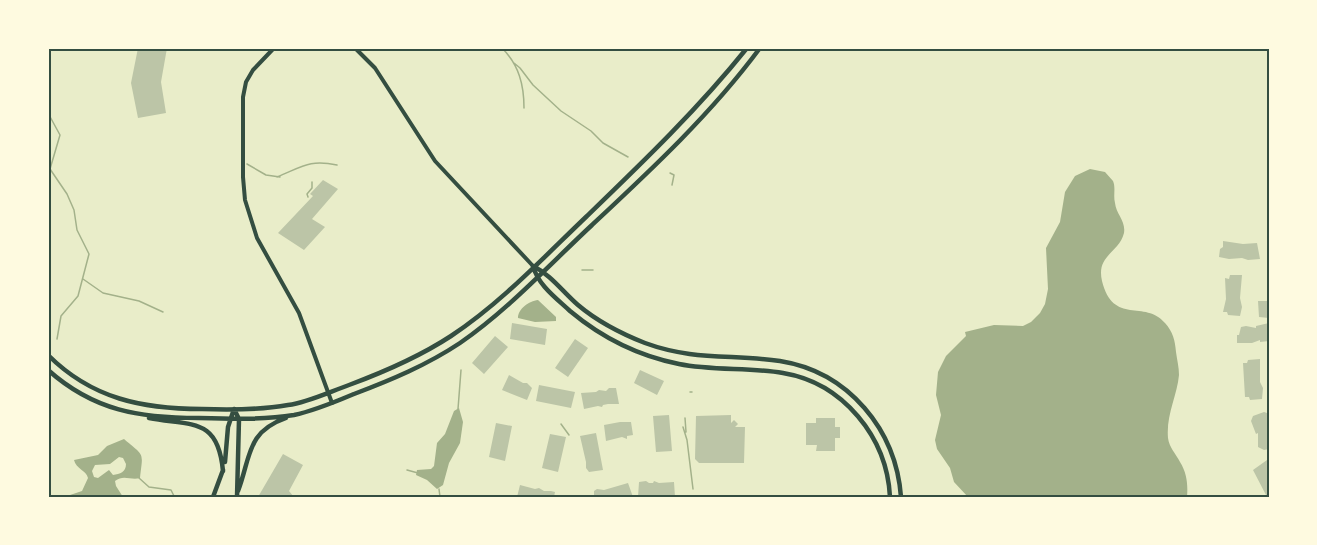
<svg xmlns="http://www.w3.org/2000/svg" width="1317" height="545" viewBox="0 0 1317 545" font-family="'Work Sans',sans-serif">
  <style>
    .water { fill: #a3b18a; fill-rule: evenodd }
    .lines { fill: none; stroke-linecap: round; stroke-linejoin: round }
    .stream { stroke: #a3b18a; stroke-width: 1.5 }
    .building { fill: #bcc5a7 }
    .tertiary { stroke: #344e41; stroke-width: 4 }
    .secondary { stroke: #344e41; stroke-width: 4.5 }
    .neatline { fill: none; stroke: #344e41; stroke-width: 2 }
  </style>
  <rect width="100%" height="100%" fill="#e9edc9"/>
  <path class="water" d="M 1090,169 L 1105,172 L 1113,181 C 1116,188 1113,195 1115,203 C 1116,214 1126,221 1124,233 C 1119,253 1096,255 1102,281 C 1113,326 1145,299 1165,323 C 1173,332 1175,340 1176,352 C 1177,360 1179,367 1179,375 C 1177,396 1166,415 1168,438 C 1169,447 1176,454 1180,462 C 1187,473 1188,485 1187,497 L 968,497 L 954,482 L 950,468 L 937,449 L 935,440 L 941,415 L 936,395 L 938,372 L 946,356 L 966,336 L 965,332 L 994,325 L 1023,326 L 1031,322 L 1040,313 L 1045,304 L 1048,289 L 1046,248 L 1060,222 L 1065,192 L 1075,176 Z
    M 538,300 L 556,317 L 556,321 L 535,322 L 518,318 C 518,309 529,301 538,300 Z
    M 459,408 L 463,422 L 460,443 L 449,463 L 443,485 L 437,489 L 427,480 L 416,475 L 417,470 L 431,469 L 434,466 L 437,443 L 445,434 L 454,411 Z
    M 124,439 C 145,457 143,451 140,478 C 131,481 124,474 115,481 L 116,486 L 123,497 L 64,497 L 82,491 L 88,478 C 86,470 76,469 74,460 L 98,455 L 107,446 ZM 119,457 L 123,458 L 126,464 C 126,472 120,474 113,475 L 109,470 L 98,478 L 94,477 L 92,471 L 95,465 L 110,464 Z"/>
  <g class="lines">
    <path class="stream" d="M 502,48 C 519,65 524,85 524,108
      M 449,49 L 451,48
      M 514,63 L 520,68 L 533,85 L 561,111 L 591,131 L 603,143 L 628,157
      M 48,113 L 60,135 L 50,169 L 67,194 L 74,210 L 77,230 L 89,254 L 78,296 L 61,316 L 57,339
      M 247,164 L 266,175 L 280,177
      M 670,173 L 674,175 L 672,185
      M 277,177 C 302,167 309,159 337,165
      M 308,197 L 307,194 L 312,188 L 312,182
      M 582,270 L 593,270
      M 83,279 L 103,293 L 139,301 L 163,312
      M 690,392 L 692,392
      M 48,395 L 48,394
      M 458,409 L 461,370
      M 685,418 L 686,432
      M 561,424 L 569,435
      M 683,427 L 687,440 L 693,489
      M 407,470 L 418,473
      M 139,478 L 149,487 L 171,490 L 174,496 L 178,497
      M 439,489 L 440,497"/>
  </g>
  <path class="building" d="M 138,48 L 167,48 L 161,82 L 166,113 L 138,118 L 131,83 Z
    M 323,180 L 338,189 L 312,219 L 325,227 L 304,250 L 278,233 L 313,196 L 310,194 Z
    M 1223,241 L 1243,244 L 1257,243 L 1260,259 L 1248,260 L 1242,258 L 1229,259 L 1219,257 L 1220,249 L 1223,247 Z
    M 1230,275 L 1242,275 L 1240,298 L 1242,307 L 1240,316 L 1228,315 L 1227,312 L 1223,312 L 1226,299 L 1225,278 L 1229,279 Z
    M 1258,301 L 1269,301 L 1269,318 L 1259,317 Z
    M 512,323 L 547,329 L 545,345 L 510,339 Z
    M 1269,323 L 1269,341 L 1260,342 L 1260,340 L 1252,343 L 1237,343 L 1237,335 L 1239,335 L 1241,327 L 1246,326 L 1256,328 L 1256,326 Z
    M 495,336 L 508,347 L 484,374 L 472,363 Z
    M 575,339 L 588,348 L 568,377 L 555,368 Z
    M 1260,359 L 1260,382 L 1263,388 L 1262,399 L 1250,400 L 1249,397 L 1245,397 L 1243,363 L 1247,363 L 1248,360 Z
    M 640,370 L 664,381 L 657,395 L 634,383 Z
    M 509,375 L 523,383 L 527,383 L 532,388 L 527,400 L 502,390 Z
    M 539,385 L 575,392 L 571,408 L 536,401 Z
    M 609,388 L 616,388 L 619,404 L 608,404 L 603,405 L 602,407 L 598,406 L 584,409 L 581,393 L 596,392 L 599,390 L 606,391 Z
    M 1264,412 L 1267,413 L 1269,421 L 1269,449 L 1264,450 L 1258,447 L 1258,433 L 1256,434 L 1251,421 L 1253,416 Z
    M 669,415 L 672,451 L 656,452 L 653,416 Z
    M 731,415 L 731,423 L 734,420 L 738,424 L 735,427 L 745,427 L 744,463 L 699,463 L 695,459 L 696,416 Z
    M 816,418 L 835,418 L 835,427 L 840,427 L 840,438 L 835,438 L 835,451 L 816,451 L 817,445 L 806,445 L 806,423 L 816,423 Z
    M 620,422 L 631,422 L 633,435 L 627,436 L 627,439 L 622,437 L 606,441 L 604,425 Z
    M 496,423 L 512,426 L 505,461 L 489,457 Z
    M 596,433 L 603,470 L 589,472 L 586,468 L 586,462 L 580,436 Z
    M 550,434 L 566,437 L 558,472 L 542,468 Z
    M 283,454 L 303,465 L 289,491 L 294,497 L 258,497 Z
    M 1267,460 L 1269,462 L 1269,497 L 1266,495 L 1253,470 Z
    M 646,481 L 649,483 L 653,483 L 654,481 L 659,483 L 674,482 L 675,497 L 638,497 L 639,482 Z
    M 628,483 L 633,497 L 594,497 L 594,491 L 597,489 L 604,490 Z
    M 520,485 L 535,489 L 539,488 L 544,491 L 551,491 L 555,492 L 554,497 L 517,497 Z"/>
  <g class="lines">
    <path class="tertiary" d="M 274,48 L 253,70 L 246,82 L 243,97 L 243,177 L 245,200 L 257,238 L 299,313 L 332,403
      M 355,48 L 375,68 L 435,161 L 533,266"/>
    <path class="secondary" d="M 533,266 C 551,275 563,292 578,305 C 597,321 622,334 645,343 C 694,361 732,354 780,361 C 849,372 896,430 901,497
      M 533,266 C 538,285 556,298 570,311 C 601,337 639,356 679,364 C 713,371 749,367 783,373 C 843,383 887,437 890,497
      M 48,355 C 92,399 143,409 202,409 C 230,410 260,410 288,405 C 309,402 329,392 349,385 C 384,372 419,357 451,336 C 501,303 544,257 587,216 C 643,162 698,109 747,48
      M 48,370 C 94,411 140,418 199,418 C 231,419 263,420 294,415 C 314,411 335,402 354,394 C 391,380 427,365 460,343 C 508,310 549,265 592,225 C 652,169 711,114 760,48
      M 234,409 L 239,419 L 237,497
      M 149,418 C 192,426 218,417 223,471
      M 225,462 L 228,427 L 234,409
      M 238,491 C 251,457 246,432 286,418
      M 213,497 L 223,470"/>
  </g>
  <rect width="1317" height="545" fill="none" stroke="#fefae0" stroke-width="99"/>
  <rect x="50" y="50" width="1218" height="446" class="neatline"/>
</svg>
